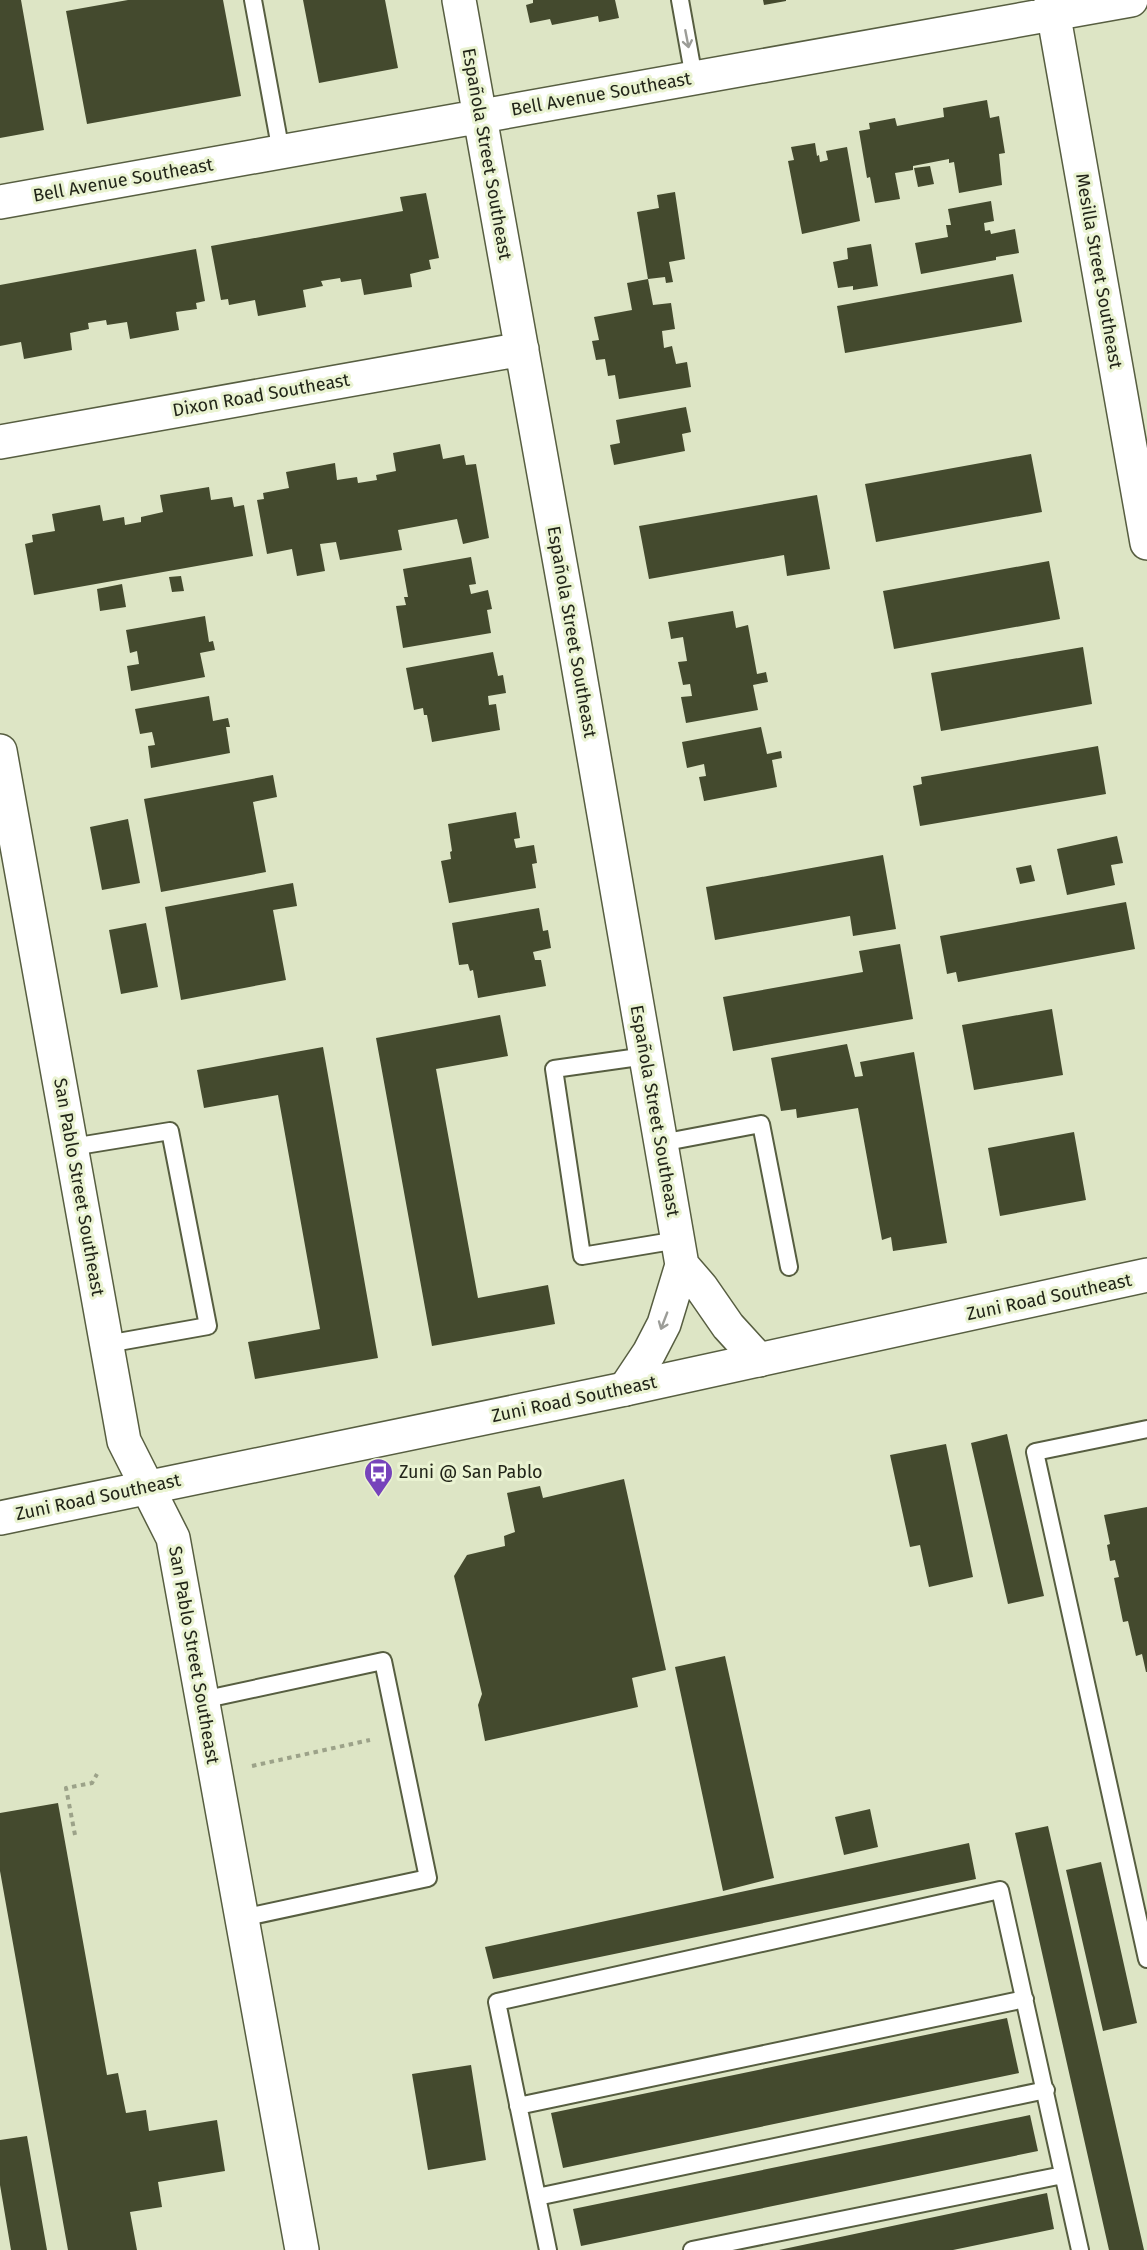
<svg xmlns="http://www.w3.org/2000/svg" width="1147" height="2250" viewBox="0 0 1147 2250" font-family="'Fira Sans',sans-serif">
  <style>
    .building { fill: #444a2e }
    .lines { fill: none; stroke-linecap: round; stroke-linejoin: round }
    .lane-casing { stroke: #575e41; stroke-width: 20 }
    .street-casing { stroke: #575e41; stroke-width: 36 }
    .secondary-casing { stroke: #575e41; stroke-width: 36 }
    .path { stroke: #9ca289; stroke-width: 4; stroke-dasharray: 4.5 4.5; stroke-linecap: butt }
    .lane { stroke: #fff; stroke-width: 16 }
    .street { stroke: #fff; stroke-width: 33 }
    .secondary { stroke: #fff; stroke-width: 33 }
    .oneway { stroke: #9c9d98 }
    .labels { text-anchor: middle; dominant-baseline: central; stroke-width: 6; stroke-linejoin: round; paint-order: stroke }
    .street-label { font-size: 18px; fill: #222519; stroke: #eaf3d2 }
    .poi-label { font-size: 18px; fill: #222519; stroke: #eaf3d2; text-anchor: start }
  </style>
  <rect width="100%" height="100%" fill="#dde5c5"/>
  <path class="building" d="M 0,0 L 21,0 L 44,130 L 0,138 Z
    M 128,0 L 223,0 L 241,96 L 87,124 L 66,11 Z
    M 303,0 L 385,0 L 398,68 L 319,83 Z
    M 533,0 L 615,0 L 619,18 L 599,22 L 598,16 L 552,25 L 550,19 L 530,23 L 526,5 L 533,3 Z
    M 763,0 L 786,0 L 786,1 L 764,5 Z
    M 987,100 L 990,118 L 999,116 L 1005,153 L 999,154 L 1002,185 L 959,193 L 954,162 L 949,163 L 949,159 L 913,166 L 913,170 L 895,173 L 900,199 L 875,203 L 870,177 L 867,178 L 859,131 L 870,129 L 869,123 L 895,118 L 897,126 L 944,117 L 943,108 Z
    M 815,143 L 817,156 L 819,155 L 820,162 L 828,160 L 826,151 L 847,147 L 860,221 L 802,234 L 788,161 L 794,160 L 791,147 Z
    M 930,166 L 934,184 L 918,187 L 914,168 Z
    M 675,192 L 685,259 L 669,262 L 673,282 L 666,283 L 665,277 L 648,279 L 637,212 L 659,208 L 657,195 Z
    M 426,193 L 439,258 L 429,260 L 431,269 L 410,274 L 412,287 L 364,295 L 361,279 L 341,282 L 340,278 L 321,281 L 323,286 L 303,290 L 306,307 L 258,316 L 255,300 L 229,305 L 228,299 L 221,300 L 211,246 L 403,211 L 400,197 Z
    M 991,201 L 994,221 L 984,223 L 985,231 L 990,230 L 991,234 L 1015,229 L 1019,253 L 996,257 L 996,260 L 921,274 L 915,243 L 948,237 L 946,225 L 951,225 L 948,209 Z
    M 871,244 L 878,286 L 853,290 L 853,286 L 838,288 L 833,262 L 848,259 L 847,248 Z
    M 196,249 L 205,301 L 196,303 L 197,309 L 176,312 L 179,330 L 130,339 L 127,322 L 107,325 L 106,320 L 88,323 L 89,329 L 70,333 L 72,350 L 24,359 L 21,342 L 0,346 L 0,285 Z
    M 1013,274 L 1022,322 L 845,353 L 837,306 Z
    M 648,279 L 653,305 L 671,303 L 675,329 L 662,331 L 664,348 L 672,346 L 676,364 L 687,362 L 691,387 L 619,399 L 615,375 L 608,376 L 605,359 L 596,360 L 592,341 L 599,340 L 594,317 L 632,310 L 627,283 Z
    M 686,407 L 691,432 L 682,434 L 685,451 L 614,465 L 610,445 L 620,443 L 616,420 Z
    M 440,444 L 443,459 L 464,455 L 466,465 L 476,464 L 489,538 L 463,544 L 457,519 L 398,530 L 402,550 L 340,560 L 336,542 L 320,544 L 325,571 L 297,576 L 292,549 L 267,554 L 257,500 L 264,499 L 263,493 L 289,488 L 286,472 L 335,463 L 337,480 L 357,477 L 358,483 L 377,480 L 376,475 L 396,471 L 393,453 Z
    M 1031,454 L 1042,512 L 876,542 L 865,484 Z
    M 209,487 L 211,500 L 232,497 L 234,507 L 244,505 L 253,556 L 34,595 L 25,544 L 33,542 L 32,535 L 55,531 L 52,514 L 100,505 L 103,521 L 124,517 L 125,525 L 141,522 L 141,517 L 163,512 L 160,495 Z
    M 817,495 L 830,569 L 787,576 L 784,555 L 649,579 L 639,526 Z
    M 471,557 L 476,584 L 469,585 L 471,594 L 488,590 L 492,609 L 487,610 L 491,633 L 403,648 L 396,606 L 406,605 L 404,597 L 408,597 L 403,569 Z
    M 1049,561 L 1060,619 L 894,649 L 883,591 Z
    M 181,576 L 184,591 L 172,592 L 169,577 Z
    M 122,584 L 126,607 L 100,611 L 97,589 Z
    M 733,611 L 736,628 L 748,625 L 757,674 L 766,672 L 768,682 L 753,685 L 758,710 L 686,723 L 681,697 L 692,696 L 690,684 L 683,685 L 678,662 L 687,661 L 683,637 L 671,639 L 668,622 Z
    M 205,616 L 209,642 L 213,641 L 215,650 L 200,653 L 205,677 L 131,691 L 127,666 L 139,664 L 137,651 L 130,653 L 126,630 Z
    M 1083,647 L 1092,704 L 941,731 L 931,673 Z
    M 493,652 L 498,676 L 503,675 L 506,693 L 488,696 L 489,705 L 496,704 L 500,730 L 432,742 L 427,715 L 424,715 L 423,708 L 414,710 L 406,668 Z
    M 209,696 L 213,721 L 228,718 L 230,727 L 226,727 L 230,753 L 151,768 L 148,746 L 155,745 L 152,732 L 140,734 L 135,709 Z
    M 761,727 L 767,754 L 781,751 L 782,758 L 772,760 L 777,787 L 704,801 L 699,777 L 706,776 L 704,764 L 687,768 L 682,742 Z
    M 1098,746 L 1106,794 L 920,826 L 913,786 L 922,784 L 921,777 Z
    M 273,775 L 277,797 L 253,802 L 266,872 L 161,892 L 144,799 Z
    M 516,812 L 520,838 L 514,839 L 516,848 L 534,845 L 537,863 L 532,864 L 536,888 L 449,903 L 441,861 L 451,859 L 450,852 L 452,851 L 448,824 Z
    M 128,819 L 140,883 L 102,890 L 90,827 Z
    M 1117,836 L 1123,863 L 1111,865 L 1115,885 L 1067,895 L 1057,849 Z
    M 883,855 L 896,929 L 853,936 L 850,916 L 715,940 L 706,887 Z
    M 1031,865 L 1035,881 L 1020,884 L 1016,868 Z
    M 293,883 L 297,906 L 273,910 L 286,980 L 181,1000 L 165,907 Z
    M 1126,902 L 1135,949 L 958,982 L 956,972 L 947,974 L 940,936 Z
    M 539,908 L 543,931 L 548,930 L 551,948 L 533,952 L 535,960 L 541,960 L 546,986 L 478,998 L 473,970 L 470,971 L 468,964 L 459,965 L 452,923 Z
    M 146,923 L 158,987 L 121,994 L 109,930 Z
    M 900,944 L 913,1019 L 733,1051 L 723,997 L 863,972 L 859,951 Z
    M 1052,1009 L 1063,1075 L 974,1090 L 962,1025 Z
    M 500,1015 L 508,1056 L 436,1069 L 478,1298 L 548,1285 L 555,1324 L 432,1346 L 376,1038 Z
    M 847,1044 L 855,1077 L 863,1076 L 860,1062 L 914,1052 L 947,1243 L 893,1251 L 891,1237 L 882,1240 L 858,1108 L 797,1118 L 796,1109 L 781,1111 L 771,1058 Z
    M 323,1047 L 378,1358 L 255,1379 L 248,1342 L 320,1329 L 278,1095 L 204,1108 L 197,1070 Z
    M 1074,1132 L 1086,1200 L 1000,1216 L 988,1148 Z
    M 1007,1434 L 1044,1596 L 1008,1604 L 971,1443 Z
    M 946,1444 L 973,1577 L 929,1587 L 920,1545 L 910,1547 L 890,1455 Z
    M 624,1479 L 666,1670 L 632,1678 L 638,1707 L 485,1741 L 478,1705 L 482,1694 L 454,1576 L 467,1555 L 505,1546 L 504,1536 L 515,1532 L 507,1493 L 540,1486 L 543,1498 Z
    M 1147,1507 L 1147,1672 L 1146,1672 L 1142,1654 L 1136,1656 L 1128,1621 L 1123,1622 L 1114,1578 L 1119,1577 L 1115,1560 L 1110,1561 L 1107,1545 L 1110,1544 L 1104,1515 Z
    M 725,1656 L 774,1878 L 723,1891 L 675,1667 Z
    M 58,1803 L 107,2075 L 118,2073 L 126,2113 L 146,2110 L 149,2131 L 217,2120 L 225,2171 L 158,2182 L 162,2207 L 130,2212 L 137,2250 L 68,2250 L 0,1871 L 0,1813 Z
    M 870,1809 L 878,1847 L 844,1855 L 835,1817 Z
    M 1048,1826 L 1144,2250 L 1109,2250 L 1015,1833 Z
    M 969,1843 L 976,1879 L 493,1979 L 485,1947 Z
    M 1101,1862 L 1137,2023 L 1103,2031 L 1066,1870 Z
    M 1007,2018 L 1019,2073 L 563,2168 L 551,2113 Z
    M 471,2065 L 486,2160 L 428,2170 L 412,2074 Z
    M 1030,2115 L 1038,2151 L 581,2246 L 573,2209 Z
    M 27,2136 L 47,2250 L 11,2250 L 0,2185 L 0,2140 Z
    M 1047,2193 L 1054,2229 L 953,2250 L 779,2250 Z"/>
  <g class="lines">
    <defs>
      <path id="lane" d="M 253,0 L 281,152
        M 680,0 L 694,78
        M 646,1056 L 554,1069 L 582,1256 L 678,1240
        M 661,1143 L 761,1124 L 789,1267
        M 72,1147 L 170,1131 L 208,1326 L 107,1344
        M 1147,1429 L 1035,1452 L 1147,1959
        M 202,1700 L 383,1661 L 428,1878 L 242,1918
        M 518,2106 L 1025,1999
        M 537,2197 L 1046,2090
        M 548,2250 L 497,2002 L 1000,1890 L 1080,2250
        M 692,2250 L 1063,2175"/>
      <path id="street" d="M 459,0 L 574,641 L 682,1265 L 664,1324 L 649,1353 L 625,1389
        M 1051,0 L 1147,543
        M 0,202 L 1131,0
        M 0,442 L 522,349
        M 0,751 L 124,1441 L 173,1538 L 302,2250
        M 682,1265 L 701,1287 L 728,1326 L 759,1360"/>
      <path id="secondary" d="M 0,1518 L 625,1389 L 1147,1275"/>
    </defs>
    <use href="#lane" class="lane-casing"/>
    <use href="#street" class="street-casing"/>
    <use href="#secondary" class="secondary-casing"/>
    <path class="path" d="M 252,1766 L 370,1740
      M 75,1835 L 66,1788 L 92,1783 L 97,1774"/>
    <use href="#lane" class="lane"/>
    <use href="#street" class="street"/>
    <use href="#secondary" class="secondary"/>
  </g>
  <defs><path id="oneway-shaft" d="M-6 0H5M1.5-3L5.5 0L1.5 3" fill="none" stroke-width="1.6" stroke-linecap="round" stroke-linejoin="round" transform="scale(1.5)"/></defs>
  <g class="oneway">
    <use href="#oneway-shaft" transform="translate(687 39) rotate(79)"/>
    <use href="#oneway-shaft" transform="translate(664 1321) rotate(111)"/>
  </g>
  <defs>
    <symbol id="bus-pin" viewBox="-11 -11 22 30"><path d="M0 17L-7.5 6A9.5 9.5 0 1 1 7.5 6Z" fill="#7643bb" stroke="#eaf3d2"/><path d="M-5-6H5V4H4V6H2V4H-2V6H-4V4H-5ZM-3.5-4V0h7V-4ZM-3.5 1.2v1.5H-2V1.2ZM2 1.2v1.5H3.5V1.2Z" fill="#fff"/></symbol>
  </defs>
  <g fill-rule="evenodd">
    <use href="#bus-pin" x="362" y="1456" width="33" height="45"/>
  </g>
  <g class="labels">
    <g class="street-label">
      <text transform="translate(601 94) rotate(-10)">Bell Avenue Southeast</text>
      <text transform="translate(487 154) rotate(80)">Española Street Southeast</text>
      <text transform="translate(123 180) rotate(-10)">Bell Avenue Southeast</text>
      <text transform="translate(1099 271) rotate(80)">Mesilla Street Southeast</text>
      <text transform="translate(261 395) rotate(-10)">Dixon Road Southeast</text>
      <text transform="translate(572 632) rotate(80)">Española Street Southeast</text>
      <text transform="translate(655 1111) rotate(80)">Española Street Southeast</text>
      <text transform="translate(79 1187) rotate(80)">San Pablo Street Southeast</text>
      <text transform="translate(1049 1297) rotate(-12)">Zuni Road Southeast</text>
      <text transform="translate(574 1399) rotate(-12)">Zuni Road Southeast</text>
      <text transform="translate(98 1497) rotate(-12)">Zuni Road Southeast</text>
      <text transform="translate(194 1655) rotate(80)">San Pablo Street Southeast</text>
    </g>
    <g class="poi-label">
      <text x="399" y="1472">Zuni @ San Pablo</text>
    </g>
  </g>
</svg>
